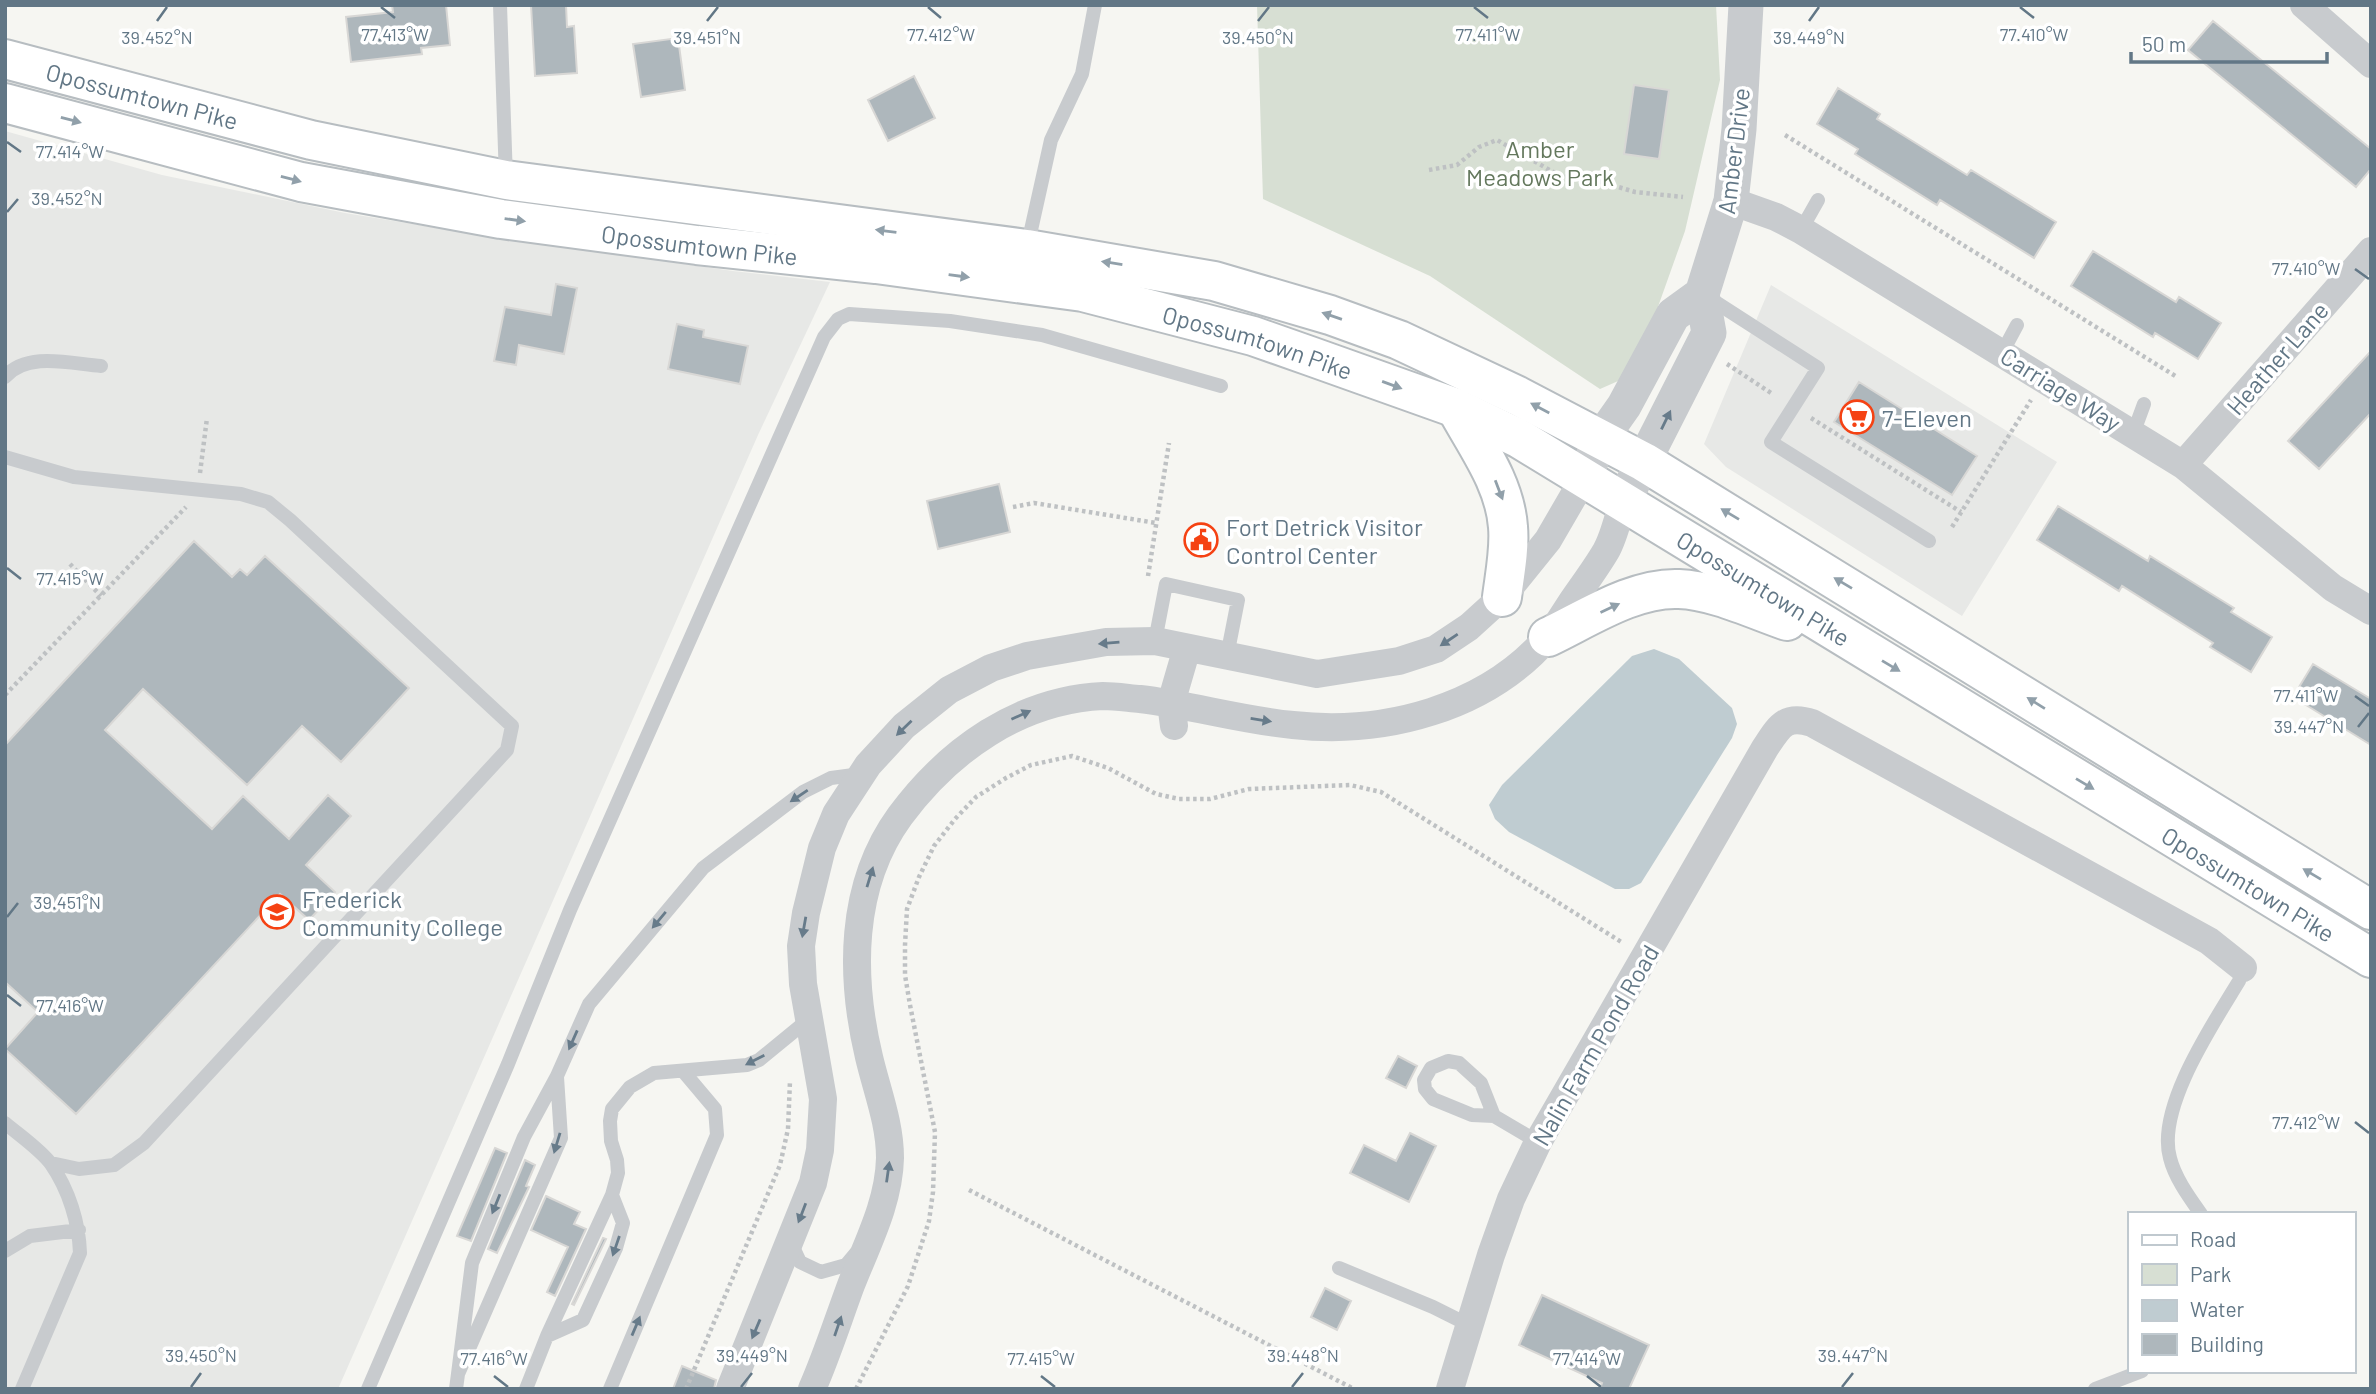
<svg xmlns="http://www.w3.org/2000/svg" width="2376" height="1394" viewBox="0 0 2376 1394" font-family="Barlow,sans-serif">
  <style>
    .built { fill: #e7e8e6 }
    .green { fill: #d7dfd3 }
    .water { fill: #bfccd1 }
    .building { fill: #aeb7bc; stroke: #d8d7d5; stroke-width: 2 }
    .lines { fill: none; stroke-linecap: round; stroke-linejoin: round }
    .secondary-casing { stroke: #b7bdc1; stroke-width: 42 }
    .path { stroke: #bec1c3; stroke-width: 4.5; stroke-dasharray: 3.5 3.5; stroke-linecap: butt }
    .service { stroke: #c8cbce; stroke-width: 14 }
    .minor { stroke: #c8cbce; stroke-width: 28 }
    .tertiary { stroke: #c8cbce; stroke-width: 35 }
    .secondary { stroke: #fff; stroke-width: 38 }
    .oneway { fill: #91a0aa }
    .oneway2 { fill: #677b8a }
    .ticks { fill: none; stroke: #627786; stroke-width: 2.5 }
    .labels { text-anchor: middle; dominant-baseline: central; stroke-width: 7; stroke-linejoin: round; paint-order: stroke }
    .street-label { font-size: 24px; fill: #627786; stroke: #fff }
    .park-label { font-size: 24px; fill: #64785d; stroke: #fff }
    .poi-label { font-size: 24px; fill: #627786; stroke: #fff; text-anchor: start }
    .ticks-label { font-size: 18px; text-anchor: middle; fill: #627786; stroke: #fff; stroke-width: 7; stroke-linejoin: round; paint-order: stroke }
  </style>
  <rect width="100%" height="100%" fill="#f6f6f2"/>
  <path class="built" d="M 5,131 L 162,175 L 345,213 L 468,233 L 733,271 L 830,282 L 758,435 L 338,1389 L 5,1389 Z
    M 1771,285 L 2057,462 L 1962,616 L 1726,467 L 1704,444 Z"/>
  <path class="green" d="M 1257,5 L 1716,5 L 1720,80 L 1685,231 L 1634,374 L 1600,389 L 1430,276 L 1263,199 Z"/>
  <path class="water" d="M 1654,649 L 1679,659 L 1732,708 L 1737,724 L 1732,738 L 1641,883 L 1629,889 L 1615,889 L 1509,832 L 1495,819 L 1489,805 L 1502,785 L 1632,656 Z"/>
  <path class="building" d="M 392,5 L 446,5 L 450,45 L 421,48 L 422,54 L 351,62 L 346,17 L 393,12 Z
    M 531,5 L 566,5 L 567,27 L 574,26 L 577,73 L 535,76 Z
    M 2213,21 L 2371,149 L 2371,169 L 2356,187 L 2188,50 Z
    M 678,38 L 685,90 L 641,97 L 633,44 Z
    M 914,76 L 935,118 L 888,141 L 868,100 Z
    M 1634,85 L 1669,90 L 1659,159 L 1624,154 Z
    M 1838,88 L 1880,114 L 1877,119 L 1967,175 L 1971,170 L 2056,222 L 2034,258 L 1940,200 L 1937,205 L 1855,154 L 1858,149 L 1817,124 Z
    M 2093,251 L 2176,302 L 2179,297 L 2221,323 L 2198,359 L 2155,333 L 2153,337 L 2071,286 Z
    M 556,284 L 577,288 L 564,354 L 519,345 L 516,365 L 494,361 L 505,307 L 551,315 Z
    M 677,324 L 704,330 L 703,337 L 748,346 L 740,384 L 668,369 Z
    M 2371,351 L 2371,413 L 2319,469 L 2288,441 Z
    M 1859,382 L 1977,456 L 1952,495 L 1834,422 Z
    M 999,484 L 1010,532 L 938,549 L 927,501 Z
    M 2058,506 L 2148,561 L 2150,556 L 2234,608 L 2231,612 L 2272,637 L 2251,672 L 2210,647 L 2213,643 L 2122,586 L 2119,591 L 2037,540 Z
    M 194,541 L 232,577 L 240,569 L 247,575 L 265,556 L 409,688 L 341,762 L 302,726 L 247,785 L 143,689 L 105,730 L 212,829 L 243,796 L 289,839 L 328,795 L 351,816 L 306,865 L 335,892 L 309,920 L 280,894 L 76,1114 L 5,1049 L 38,1012 L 5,982 L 5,745 Z
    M 2313,664 L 2371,699 L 2371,745 L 2293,697 Z
    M 1398,1056 L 1417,1066 L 1406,1088 L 1386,1078 Z
    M 1410,1133 L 1436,1146 L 1409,1202 L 1350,1173 L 1364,1145 L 1396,1161 Z
    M 495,1148 L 507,1153 L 471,1241 L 457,1236 Z
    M 525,1160 L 535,1165 L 526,1186 L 529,1187 L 497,1253 L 488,1249 Z
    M 546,1196 L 580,1212 L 574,1224 L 586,1229 L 555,1296 L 547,1292 L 568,1247 L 531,1230 Z
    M 603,1238 L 606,1239 L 574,1305 L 572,1304 Z
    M 1325,1288 L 1351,1301 L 1337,1330 L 1311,1317 Z
    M 1542,1295 L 1649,1345 L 1629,1389 L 1600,1389 L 1602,1383 L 1519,1345 Z
    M 682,1366 L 716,1380 L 714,1389 L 673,1389 Z"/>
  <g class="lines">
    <defs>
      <g id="secondary">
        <path id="s1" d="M 5,59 L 311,140 L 506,180 L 1027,249 L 1214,281 L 1330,315 L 1399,340 L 1518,396 L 1644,462 L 2371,910"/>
        <path id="s2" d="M 5,103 L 301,182 L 501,219 L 697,245 L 876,264 L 1083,292 L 1253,336 L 1310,356 L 1456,408 L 1520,439 L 2371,958"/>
        <path d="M 1456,408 C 1476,445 1505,483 1508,527 C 1510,549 1505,574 1502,597"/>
        <path d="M 1548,637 C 1588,618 1634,587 1679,589 C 1713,590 1755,610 1787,621"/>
      </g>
    </defs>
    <use href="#secondary" class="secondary-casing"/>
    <path class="path" d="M 1785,135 L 2177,377
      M 1429,170 L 1457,165 L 1479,147 L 1497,140 L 1562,177 L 1578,175 L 1635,192 L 1683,197
      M 1727,364 L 1771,393
      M 1811,418 L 1961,512
      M 200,473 L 207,418
      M 1013,507 L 1034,503 L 1156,523
      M 1952,527 L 2031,400
      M 70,564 L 101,596
      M 1148,576 L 1169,443
      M 5,695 L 186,507
      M 969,1190 L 1354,1389
      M 686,1389 L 780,1165 L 788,1129 L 790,1081
      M 856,1389 L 908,1286 L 929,1221 L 933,1192 L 935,1132 L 910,1005 L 905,975 L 905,945 L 907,909 L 919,877 L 934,846 L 955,819 L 976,797 L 1006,778 L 1031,765 L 1072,756 L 1108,768 L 1156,794 L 1179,799 L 1210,799 L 1249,789 L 1350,785 L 1381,792 L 1623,943"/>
    <path class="service" d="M 500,5 L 506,179
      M 1801,230 L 1818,200
      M 1027,248 L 1051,140 L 1082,74 L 1095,5
      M 1706,296 L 1818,368 L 1771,442 L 1929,541
      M 2002,353 L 2017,325
      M 5,377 C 27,351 72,364 101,366
      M 2133,434 L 2144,404
      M 5,457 L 74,477 L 241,494 L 268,502 L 290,520 L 512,726 L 507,750 L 144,1143 L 114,1165 L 79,1169 L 51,1163
      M 1155,641 L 1166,584 L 1238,600 L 1227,656
      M 1494,1116 L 1472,1115 L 1433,1099 L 1425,1089 L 1424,1080 L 1431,1068 L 1448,1061 L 1459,1063 L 1481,1083 L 1494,1116 L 1538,1142
      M 5,1123 C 19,1135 41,1150 51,1164 C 69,1190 79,1223 80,1253 L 22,1389
      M 2201,1214 C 2189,1197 2175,1178 2170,1158 C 2156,1108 2213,1024 2239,981 L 2243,968
      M 791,1243 L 800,1262 L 821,1272 L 846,1265 L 856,1253
      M 5,1251 L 30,1236 L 79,1230
      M 1339,1268 L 1433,1307 L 1469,1325
      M 547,1336 L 612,1195
      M 458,1374 L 472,1263 L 524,1137 L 557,1076 L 589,1004 L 703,868 L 803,792 L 831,778 L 861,774
      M 368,1389 L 508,1064 L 570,910 L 824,337 L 838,319 L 849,314 L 950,321 L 1042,335 L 1221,386
      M 456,1389 L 458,1374 L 561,1138 L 557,1077
      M 526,1389 L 547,1336 L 583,1320 L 616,1248 L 623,1223 L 612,1195 L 618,1173 L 617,1160 L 611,1141 L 610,1121 L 612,1109 L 630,1087 L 654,1073 L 747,1065 L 759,1060 L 809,1019
      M 610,1389 L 717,1135 L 715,1109 L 683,1071
      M 2095,1389 L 2142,1371"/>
    <path class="minor" d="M 2304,5 L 2371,64
      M 1731,201 L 1776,217 L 1801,230 L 2183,465 L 2333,588 L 2371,611
      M 2183,465 L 2371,251
      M 1174,726 L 1171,703 L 1187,648
      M 730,1389 L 813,1183 L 820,1150 L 823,1099 L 803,984 L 801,946 L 806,913 L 822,848 L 836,814 L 868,765 L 904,726 L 949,690 L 991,668 L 1027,656 L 1106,642 L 1155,641 L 1317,674 L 1399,661 L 1436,649 L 1469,627 L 1502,597 L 1548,540 L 1584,478
      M 812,1389 C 827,1355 838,1320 851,1285 C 867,1244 889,1203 890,1158 C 890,1123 877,1091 869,1057 C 850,977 849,886 900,816 C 949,750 1019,700 1103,696 C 1115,696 1128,698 1140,699 C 1191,705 1241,720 1293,725 C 1384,735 1486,709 1548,637 C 1557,626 1565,612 1573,600 C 1584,584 1596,568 1606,551 C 1614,537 1618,518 1623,502
      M 1450,1389 L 1491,1255 L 1511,1199 L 1538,1142 L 1765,748 C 1779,727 1785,714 1812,723 L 2209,941 L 2243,968"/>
    <path class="tertiary" d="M 1584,478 L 1600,440 L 1624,406 L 1673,315 L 1702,294
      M 1623,502 L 1709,333 L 1702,294 L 1731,201 L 1739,129 L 1746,5"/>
    <use href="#secondary" class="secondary"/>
  </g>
  <defs><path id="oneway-solid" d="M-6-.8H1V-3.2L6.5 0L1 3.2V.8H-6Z" transform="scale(1.75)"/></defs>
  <g class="oneway">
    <use href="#oneway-solid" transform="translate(71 120) rotate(15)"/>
    <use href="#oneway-solid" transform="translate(291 179) rotate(15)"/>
    <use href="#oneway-solid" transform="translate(515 220) rotate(8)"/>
    <use href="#oneway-solid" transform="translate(886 231) rotate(-173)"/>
    <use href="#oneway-solid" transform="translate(1112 263) rotate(-171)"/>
    <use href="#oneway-solid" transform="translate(959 276) rotate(8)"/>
    <use href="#oneway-solid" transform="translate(1332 316) rotate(-161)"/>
    <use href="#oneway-solid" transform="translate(1392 385) rotate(20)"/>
    <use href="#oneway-solid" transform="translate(1540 408) rotate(-152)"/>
    <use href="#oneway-solid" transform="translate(1499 490) rotate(69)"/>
    <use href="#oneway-solid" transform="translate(1730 514) rotate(-149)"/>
    <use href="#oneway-solid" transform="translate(1843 583) rotate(-149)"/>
    <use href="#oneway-solid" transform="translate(1610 608) rotate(-25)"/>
    <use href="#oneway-solid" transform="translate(1891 666) rotate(31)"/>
    <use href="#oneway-solid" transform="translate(2036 703) rotate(-148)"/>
    <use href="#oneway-solid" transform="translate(2085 784) rotate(31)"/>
    <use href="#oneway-solid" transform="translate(2312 874) rotate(-149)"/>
  </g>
  <g class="oneway2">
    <use href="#oneway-solid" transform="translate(1666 420) rotate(-64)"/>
    <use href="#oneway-solid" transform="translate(1449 640) rotate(146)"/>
    <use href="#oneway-solid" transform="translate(1109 643) rotate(175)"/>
    <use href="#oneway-solid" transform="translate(1021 715) rotate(-24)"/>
    <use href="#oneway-solid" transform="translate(1261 720) rotate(9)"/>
    <use href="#oneway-solid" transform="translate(904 728) rotate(136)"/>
    <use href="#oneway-solid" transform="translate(799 796) rotate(146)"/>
    <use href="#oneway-solid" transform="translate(870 877) rotate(-73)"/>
    <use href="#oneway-solid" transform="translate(659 920) rotate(130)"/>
    <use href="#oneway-solid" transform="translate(804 927) rotate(100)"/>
    <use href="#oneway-solid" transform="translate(573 1040) rotate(114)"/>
    <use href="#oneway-solid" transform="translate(755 1060) rotate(153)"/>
    <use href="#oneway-solid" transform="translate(557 1143) rotate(107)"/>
    <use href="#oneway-solid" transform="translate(888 1172) rotate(-82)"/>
    <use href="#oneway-solid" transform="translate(496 1204) rotate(112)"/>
    <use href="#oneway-solid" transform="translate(802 1213) rotate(111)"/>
    <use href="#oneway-solid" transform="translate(616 1246) rotate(109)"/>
    <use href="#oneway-solid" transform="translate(636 1326) rotate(-67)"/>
    <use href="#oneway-solid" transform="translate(838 1326) rotate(-71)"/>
    <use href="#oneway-solid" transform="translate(756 1329) rotate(113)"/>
  </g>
  <path class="ticks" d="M 381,7 L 395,18M 928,7 L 941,18M 1474,7 L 1488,18M 2020,7 L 2034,18M 157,21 L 167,7M 707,21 L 718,7M 1258,21 L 1269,7M 1809,21 L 1819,7M 7,142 L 21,152M 7,212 L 18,199M 2355,269 L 2369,279M 7,568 L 21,579M 2355,696 L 2369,706M 2358,727 L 2369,713M 7,917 L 18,903M 7,995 L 21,1006M 2355,1122 L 2369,1133M 494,1376 L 508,1387M 1041,1376 L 1055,1387M 1587,1376 L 1601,1387M 191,1387 L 201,1373M 741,1387 L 752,1373M 1292,1387 L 1303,1373M 1842,1387 L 1853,1373"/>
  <defs>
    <symbol id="supermarket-ring" viewBox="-11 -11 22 22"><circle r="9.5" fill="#fff" stroke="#f54213" stroke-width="1.5"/><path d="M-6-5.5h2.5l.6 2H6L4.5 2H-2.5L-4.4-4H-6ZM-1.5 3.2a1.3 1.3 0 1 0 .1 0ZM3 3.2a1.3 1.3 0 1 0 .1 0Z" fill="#f54213"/></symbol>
    <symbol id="civic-ring" viewBox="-11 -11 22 22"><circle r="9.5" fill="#fff" stroke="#f54213" stroke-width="1.5"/><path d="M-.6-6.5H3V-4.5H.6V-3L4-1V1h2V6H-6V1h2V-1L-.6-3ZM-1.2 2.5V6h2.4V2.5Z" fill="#f54213"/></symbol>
    <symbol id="university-ring" viewBox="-11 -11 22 22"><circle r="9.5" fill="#fff" stroke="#f54213" stroke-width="1.5"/><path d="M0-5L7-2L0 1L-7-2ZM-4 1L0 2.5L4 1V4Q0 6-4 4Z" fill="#f54213"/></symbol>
  </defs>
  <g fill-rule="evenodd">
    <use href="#supermarket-ring" x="1838" y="398" width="38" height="38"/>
    <use href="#civic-ring" x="1182" y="521" width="38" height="38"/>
    <use href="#university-ring" x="258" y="893" width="38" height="38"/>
  </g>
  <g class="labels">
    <g class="street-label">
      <text stroke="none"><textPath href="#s1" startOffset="142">Opossumtown Pike</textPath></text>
      <text transform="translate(1733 151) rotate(-83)">Amber Drive</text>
      <text stroke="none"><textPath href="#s2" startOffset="710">Opossumtown Pike</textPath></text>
      <text stroke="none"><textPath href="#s2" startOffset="1278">Opossumtown Pike</textPath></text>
      <text transform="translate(2277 358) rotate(-49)">Heather Lane</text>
      <text transform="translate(2061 389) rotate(32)">Carriage Way</text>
      <text stroke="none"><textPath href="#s2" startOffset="1844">Opossumtown Pike</textPath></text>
      <text stroke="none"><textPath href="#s2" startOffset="2412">Opossumtown Pike</textPath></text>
      <text transform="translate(1595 1045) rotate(-60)">Nalin Farm Pond Road</text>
    </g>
    <g class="park-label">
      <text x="1540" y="148">Amber<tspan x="1540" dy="28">Meadows Park</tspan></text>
    </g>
    <g class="poi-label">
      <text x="1882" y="417">7-Eleven</text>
      <text x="1226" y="526">Fort Detrick Visitor<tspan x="1226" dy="28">Control Center</tspan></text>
      <text x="302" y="898">Frederick<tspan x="302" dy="28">Community College</tspan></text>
    </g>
  </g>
  <g class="ticks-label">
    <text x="395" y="41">77.413°W</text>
    <text x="941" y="41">77.412°W</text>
    <text x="1488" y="41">77.411°W</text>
    <text x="2034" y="41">77.410°W</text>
    <text x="157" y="44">39.452°N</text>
    <text x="707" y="44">39.451°N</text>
    <text x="1258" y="44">39.450°N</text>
    <text x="1809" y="44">39.449°N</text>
    <text x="70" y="158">77.414°W</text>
    <text x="67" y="205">39.452°N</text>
    <text x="2306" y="275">77.410°W</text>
    <text x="70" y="585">77.415°W</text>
    <text x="2306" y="702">77.411°W</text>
    <text x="2309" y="733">39.447°N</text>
    <text x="67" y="909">39.451°N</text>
    <text x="70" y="1012">77.416°W</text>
    <text x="2306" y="1129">77.412°W</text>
    <text x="201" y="1362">39.450°N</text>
    <text x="752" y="1362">39.449°N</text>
    <text x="1303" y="1362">39.448°N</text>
    <text x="1853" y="1362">39.447°N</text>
    <text x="494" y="1365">77.416°W</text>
    <text x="1041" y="1365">77.415°W</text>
    <text x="1587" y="1365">77.414°W</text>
  </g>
  <rect width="2376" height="1394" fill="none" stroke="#627786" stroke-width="14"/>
  <rect x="2128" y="1212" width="228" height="161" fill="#ffffff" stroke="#c0c9cf" stroke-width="2"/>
  <rect x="2142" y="1235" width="35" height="10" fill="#ffffff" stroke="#c0c9cf" stroke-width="2"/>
  <text x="2190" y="1247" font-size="21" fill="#627786">Road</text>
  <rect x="2142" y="1264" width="35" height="21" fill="#d7dfd3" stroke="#c0c9cf" stroke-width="2"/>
  <text x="2190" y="1282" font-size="21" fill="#627786">Park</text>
  <rect x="2142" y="1300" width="35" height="21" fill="#bfccd1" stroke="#c0c9cf" stroke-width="2"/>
  <text x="2190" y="1317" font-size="21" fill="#627786">Water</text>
  <rect x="2142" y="1334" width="35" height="21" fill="#aeb7bc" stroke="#c0c9cf" stroke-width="2"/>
  <text x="2190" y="1352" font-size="21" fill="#627786">Building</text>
  <path d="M2131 52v10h196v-10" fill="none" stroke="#627786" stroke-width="3.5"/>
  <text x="2142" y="52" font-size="21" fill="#627786" stroke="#ffffff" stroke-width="5" paint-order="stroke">50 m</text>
</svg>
